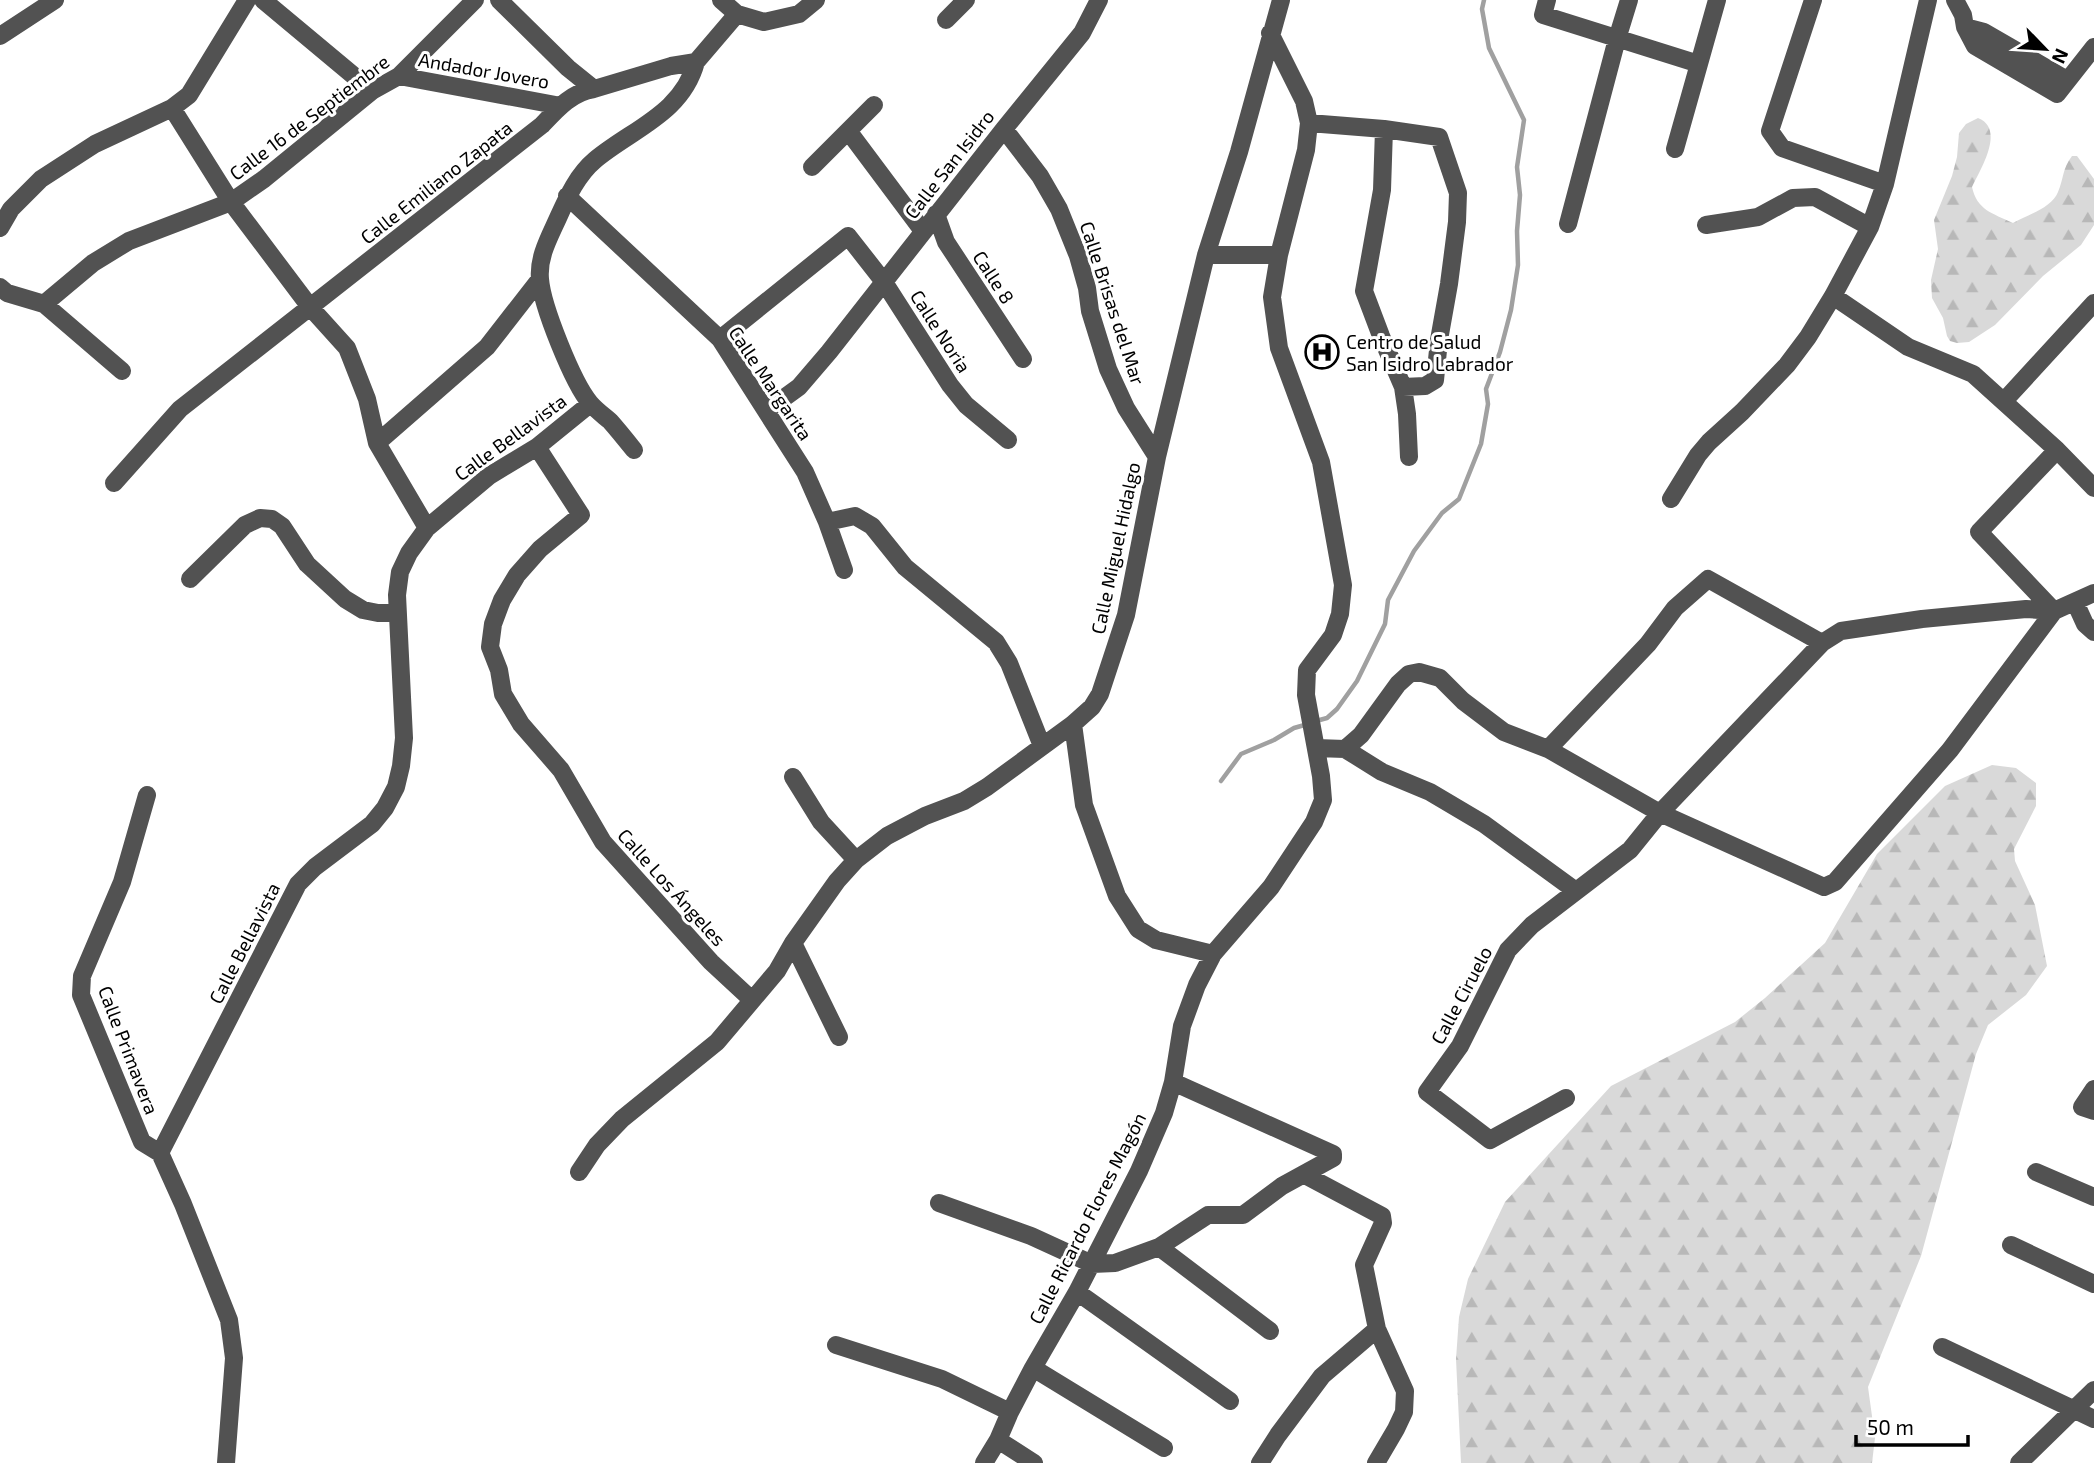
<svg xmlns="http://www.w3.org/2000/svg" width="2094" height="1463" viewBox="0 0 2094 1463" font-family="'Exo 2',sans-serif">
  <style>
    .forest { fill: url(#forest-firs) }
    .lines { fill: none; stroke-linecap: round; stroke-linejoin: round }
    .stream { stroke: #a0a0a0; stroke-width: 4.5 }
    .minor { stroke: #525252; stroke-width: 18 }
    .labels { text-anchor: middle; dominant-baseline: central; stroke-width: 6; stroke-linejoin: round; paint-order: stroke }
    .street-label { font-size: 19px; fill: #000; stroke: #fff }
    .poi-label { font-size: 19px; fill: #000; stroke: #fff; text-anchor: start }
  </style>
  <defs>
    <pattern id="forest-firs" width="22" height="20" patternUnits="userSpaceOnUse" patternTransform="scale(1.75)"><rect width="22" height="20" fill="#d9d9d9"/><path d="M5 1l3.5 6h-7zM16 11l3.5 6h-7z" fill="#b8b8b8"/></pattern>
  </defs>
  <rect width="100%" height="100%" fill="#fff"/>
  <path class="forest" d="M 1978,118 C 2006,129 1980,170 1972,187 C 1977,210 1992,213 2013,223 C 2027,215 2052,208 2058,192 C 2064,178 2062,169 2072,156 L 2077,156 L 2094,179 L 2094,225 L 2081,245 L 2043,276 L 1995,325 L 1969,342 L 1957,343 L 1950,341 L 1947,336 L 1943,318 L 1932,298 L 1931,280 L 1938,249 L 1934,220 L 1952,176 L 1957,157 L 1959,133 L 1966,124 Z
    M 1992,765 L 2016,768 L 2036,783 L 2036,806 L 2014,849 L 2015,861 L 2035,905 L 2047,966 L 2026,995 L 1988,1025 L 1976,1054 L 1921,1256 L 1868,1387 L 1875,1438 L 1872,1463 L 1461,1463 L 1456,1359 L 1459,1317 L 1468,1279 L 1505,1202 L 1611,1086 L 1735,1022 L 1765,998 L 1825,943 L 1877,854 L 1945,786 Z"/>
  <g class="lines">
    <path class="stream" d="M 1316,721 L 1327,718 L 1337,709 L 1357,681 L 1385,624 L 1388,600 L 1414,551 L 1442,513 L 1459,499 L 1481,444 L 1488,404 L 1486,389 L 1500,352 L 1511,310 L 1518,265 L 1517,231 L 1520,195 L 1517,167 L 1524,120 L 1489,48 L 1482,9 L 1484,0
      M 1221,781 L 1241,754 L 1274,740 L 1294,728 L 1308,724"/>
    <path class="minor" d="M 263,0 L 372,91
      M 499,0 L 568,68 L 594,89
      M 721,0 L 737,14 L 764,22 L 799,14 L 816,0
      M 1547,0 L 1543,15 L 1699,64
      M 1813,0 L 1770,131 L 1782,148 L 1885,184
      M 1955,0 L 1963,15 L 1965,27 L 1975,46 L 2057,94 L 2094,47
      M 946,20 L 966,0
      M 1965,27 L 1984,32 L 2067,80
      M 0,36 L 55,0
      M 399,76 L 561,106
      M 172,108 L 231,202 L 310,307 L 347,348 L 367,399 L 377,443 L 427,528
      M 1309,123 L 1384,129 L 1439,137 L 1458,193 L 1457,222 L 1449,284 L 1439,340 L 1435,380 L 1425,386 L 1403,387
      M 1004,129 L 1040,176 L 1059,209 L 1078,256 L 1087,288 L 1090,311 L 1108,369 L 1126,408 L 1157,457
      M 1384,129 L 1382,190 L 1364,291 L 1381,336 L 1403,387 L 1407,414 L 1409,457
      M 849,132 L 923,231
      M 1675,149 L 1717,0
      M 812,167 L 874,105
      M 567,196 L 720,339 L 805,472 L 827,522 L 844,570
      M 936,214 L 946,242 L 1023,359
      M 1568,224 L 1617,39 L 1629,0
      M 1706,225 L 1758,217 L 1793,198 L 1815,197 L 1870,227
      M 0,228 L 11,209 L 41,179 L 95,144 L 172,108 L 189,95 L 247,0
      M 1206,255 L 1279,255
      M 0,287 L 7,293 L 44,304 L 122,371
      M 1833,296 L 1908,347 L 1973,374 L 2057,450 L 2094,488
      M 44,304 L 93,263 L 129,241 L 231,202 L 264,179 L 372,91 L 399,76 L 475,0
      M 720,339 L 848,236 L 884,282 L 950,385 L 966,405 L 1008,440
      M 2004,401 L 2094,303
      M 766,411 L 799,387 L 829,352 L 1004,129 L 1082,33 L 1099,0
      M 377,443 L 487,347 L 540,279
      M 537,447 L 581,515 L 540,549 L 517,575 L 502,600 L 493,624 L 490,647 L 499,670 L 503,694 L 521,724 L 561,770 L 603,842 L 711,962 L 752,1000
      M 634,450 C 626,440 618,430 610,421 C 603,415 596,410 590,403 C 573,383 542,306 540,279 C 538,257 549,238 558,218 C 567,198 577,175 595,160 C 632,129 682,114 696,62
      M 114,483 L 180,409 L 542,125 C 557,109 572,92 594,89 L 671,66 L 696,62 L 737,14
      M 1671,499 L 1698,455 L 1709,442 L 1742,412 L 1787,365 L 1808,337 L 1833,296 L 1870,227 L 1885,184 L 1928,0
      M 827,522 L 855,516 L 872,526 L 905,567 L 996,642 L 1009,663 L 1042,746
      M 190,579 L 245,525 L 260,518 L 272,519 L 282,526 L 307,564 L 345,599 L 363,610 L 378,613 L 397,613
      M 2075,602 L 2085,624 L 2094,632
      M 2054,611 L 1979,532 L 2057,450
      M 1073,724 L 1084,805 L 1117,896 L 1138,929 L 1156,940 L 1213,954
      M 1316,748 L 1345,749 L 1361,735 L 1398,684 L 1409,674 L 1419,672 L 1440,678 L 1463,701 L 1504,732 L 1548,749 L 1660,813 L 1824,887 L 1835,882 L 1950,750 L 2054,611
      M 1345,749 L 1382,772 L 1430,792 L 1484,824 L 1576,891
      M 1548,749 L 1648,644 L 1675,608 L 1708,579 L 1822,643
      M 793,777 L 821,822 L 856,860
      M 147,795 L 122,882 L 82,976 L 81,995 L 142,1142 L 160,1153
      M 793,943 L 839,1037
      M 2094,1089 L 2082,1107 L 2094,1111
      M 1566,1098 L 1490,1140 L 1427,1092 L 1460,1046 L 1508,950 L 1532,925 L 1630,850 L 1660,813 L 1822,643 L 1841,631 L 1922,619 L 2026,609 L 2054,611 L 2094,593
      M 160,1153 L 298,884 L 315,867 L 372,824 L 385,808 L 396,787 L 401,766 L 404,738 L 397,595 L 400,572 L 409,553 L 427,528 L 489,476 L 537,447 L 590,404
      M 160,1153 L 183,1204 L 229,1320 L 234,1358 L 226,1463
      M 579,1172 L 597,1145 L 622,1119 L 717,1042 L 777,971 L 793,943 L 837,881 L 856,860 L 887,836 L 925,816 L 964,801 L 987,787 L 1073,724 L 1092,707 L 1100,694 L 1126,615 L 1157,457 L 1206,255 L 1239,152 L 1281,0
      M 2036,1172 L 2094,1197
      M 1305,1175 L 1382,1216 L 1383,1223 L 1364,1265 L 1377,1329 L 1405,1391 L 1404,1412 L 1396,1429 L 1376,1463
      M 939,1203 L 1031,1236 L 1092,1264 L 1115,1263 L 1159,1247 L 1208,1215 L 1243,1215 L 1282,1186 L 1333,1158 L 1333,1154 L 1173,1082
      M 2011,1245 L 2094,1284
      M 1159,1247 L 1270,1331
      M 1077,1292 L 1230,1401
      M 836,1345 L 942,1379 L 1010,1412
      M 1942,1347 L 2094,1419
      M 1033,1368 L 1164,1448
      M 998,1440 L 1034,1463
      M 984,1463 L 998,1440 L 1010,1412 L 1033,1368 L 1077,1292 L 1139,1171 L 1164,1113 L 1173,1082 L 1182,1026 L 1197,985 L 1213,954 L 1271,887 L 1314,822 L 1323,800 L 1321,776 L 1306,695 L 1307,670 L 1333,635 L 1340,614 L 1343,585 L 1321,462 L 1279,348 L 1272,297 L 1279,255 L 1306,150 L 1309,123 L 1304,101 L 1270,33
      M 1260,1463 L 1278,1435 L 1322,1376 L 1377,1329
      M 2019,1463 L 2094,1390"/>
  </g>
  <defs>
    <symbol id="hospital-ring" viewBox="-11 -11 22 22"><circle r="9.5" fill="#fff" stroke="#000" stroke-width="1.5"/><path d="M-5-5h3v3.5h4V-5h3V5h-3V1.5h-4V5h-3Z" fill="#000"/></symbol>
  </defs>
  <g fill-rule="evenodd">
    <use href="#hospital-ring" x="1303" y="333" width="38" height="38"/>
  </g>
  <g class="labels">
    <g class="street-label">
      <text transform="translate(484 70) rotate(10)">Andador Jovero</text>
      <text transform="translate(309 117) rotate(-37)">Calle 16 de Septiembre</text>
      <text transform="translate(949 164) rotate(-52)">Calle San Isidro</text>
      <text transform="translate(436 182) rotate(-38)">Calle Emiliano Zapata</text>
      <text transform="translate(994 277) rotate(57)">Calle 8</text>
      <text transform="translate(1113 303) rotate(72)">Calle Brisas del Mar</text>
      <text transform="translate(941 331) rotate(57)">Calle Noria</text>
      <text transform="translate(771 383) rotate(56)">Calle Margarita</text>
      <text transform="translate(510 437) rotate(-36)">Calle Bellavista</text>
      <text transform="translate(1115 548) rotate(-78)">Calle Miguel Hidalgo</text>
      <text transform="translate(672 887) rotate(48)">Calle Los Ángeles</text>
      <text transform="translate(244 943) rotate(-63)">Calle Bellavista</text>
      <text transform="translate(1461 995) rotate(-62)">Calle Ciruelo</text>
      <text transform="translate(129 1050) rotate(69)">Calle Primavera</text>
      <text transform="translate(1087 1218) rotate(-63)">Calle Ricardo Flores Magón</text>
    </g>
    <g class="poi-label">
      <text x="1346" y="341">Centro de Salud<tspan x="1346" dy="22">San Isidro Labrador</tspan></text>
    </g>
  </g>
  <g transform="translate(2045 49) rotate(115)" stroke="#ffffff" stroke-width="5" paint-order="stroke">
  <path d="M0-5L12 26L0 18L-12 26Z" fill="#000000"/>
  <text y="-10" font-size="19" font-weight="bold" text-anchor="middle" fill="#000000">N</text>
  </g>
  <path d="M1856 1435v10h112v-10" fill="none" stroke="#000000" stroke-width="3.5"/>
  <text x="1867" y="1435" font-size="21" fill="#000000" stroke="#ffffff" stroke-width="5" paint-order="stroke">50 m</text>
</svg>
